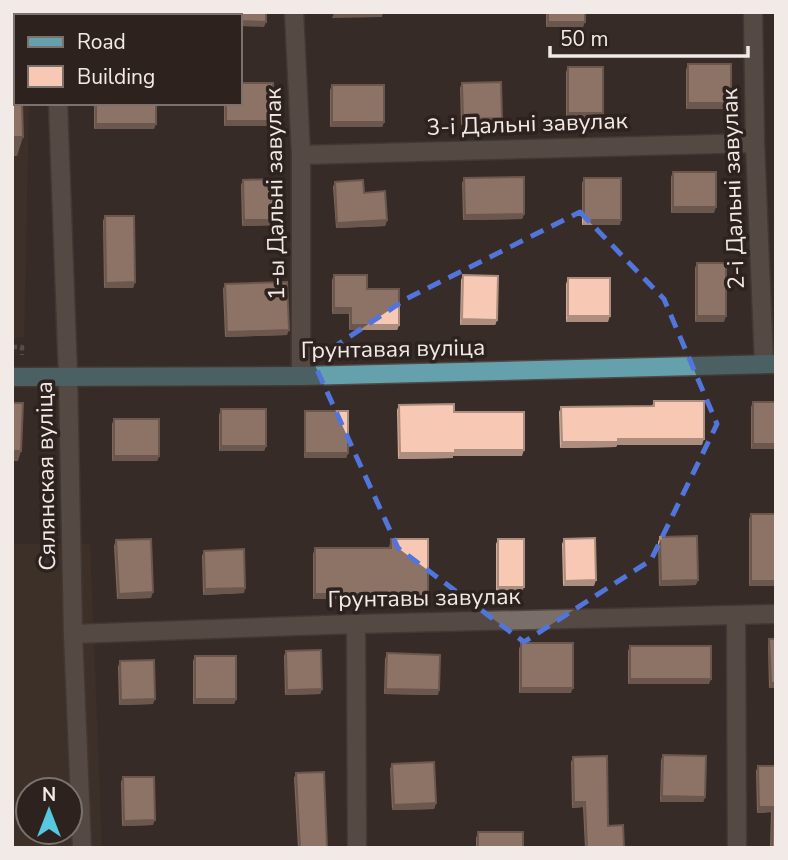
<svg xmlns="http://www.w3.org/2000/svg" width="788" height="860" viewBox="0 0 788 860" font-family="'Nunito Sans',sans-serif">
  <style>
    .built { fill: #46352d; fill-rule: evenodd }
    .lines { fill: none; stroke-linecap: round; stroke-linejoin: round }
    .minor-casing { stroke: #514744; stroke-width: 21 }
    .major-casing { stroke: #514744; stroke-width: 21 }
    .path { stroke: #7e7571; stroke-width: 4.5; stroke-dasharray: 5 3.5; stroke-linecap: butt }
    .minor { stroke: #7a6e68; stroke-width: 18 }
    .major { stroke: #65a1ac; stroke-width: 18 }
    .wall { fill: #d4ad9b }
    .shaded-wall { fill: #ad8d7e }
    .building { fill: #f7c9b4; stroke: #ad8d7e; stroke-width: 2 }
    .marked { fill: none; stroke: #5275dc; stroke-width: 5; stroke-dasharray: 14 9; stroke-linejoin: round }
    .labels { text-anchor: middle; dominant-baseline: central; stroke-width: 7; stroke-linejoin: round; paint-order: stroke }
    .street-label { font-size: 23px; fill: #f1eae7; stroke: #2d221d }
  </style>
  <rect width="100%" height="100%" fill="#372c27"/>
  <path class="built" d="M 12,12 L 31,12 L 30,16 L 16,16 L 16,103 L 29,103 L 24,337 L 12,338 Z
    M 12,544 L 90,544 L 102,848 L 12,848 ZM 28,790 L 70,790 L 70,832 L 28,832 Z"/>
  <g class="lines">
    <defs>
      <path id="minor" d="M 54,12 L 54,16
        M 294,12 L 301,155 L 301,376
        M 753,12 L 755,143 L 764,364
        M 58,103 L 68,376 L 73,634 L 82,848
        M 301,155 L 755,143
        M 736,616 L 737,848
        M 356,624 L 357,848
        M 73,634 L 356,624 L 776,614"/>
      <path id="major" d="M 12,377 L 301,376 L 776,364"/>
    </defs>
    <use href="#minor" class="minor-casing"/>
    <use href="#major" class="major-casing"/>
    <path class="path" d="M 12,347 L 22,347 L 22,355"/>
    <use href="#minor" class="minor"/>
    <use href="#major" class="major"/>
  </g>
  <path class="wall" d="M 546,12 L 585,12 L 583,27 L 546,27 Z
    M 688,64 L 729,109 L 686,109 L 686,70 Z
    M 568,67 L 601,118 L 566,118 L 566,72 Z
    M 462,83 L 502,118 L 501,124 L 461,125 L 460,88 Z
    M 332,85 L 384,122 L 382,127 L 330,127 L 330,90 Z
    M 94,103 L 156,103 L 154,129 L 94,129 Z
    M 224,103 L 240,103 L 273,121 L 271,126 L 224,126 Z
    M 673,172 L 714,213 L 671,213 L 671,177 Z
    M 464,178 L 524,214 L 522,219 L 463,220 L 462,183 Z
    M 584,178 L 620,225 L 582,225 L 582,183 Z
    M 243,180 L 278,220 L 276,225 L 242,226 L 241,185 Z
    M 335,182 L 364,193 L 387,220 L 385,226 L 336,228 L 333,187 Z
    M 105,216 L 135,282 L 133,288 L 104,288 L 103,221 Z
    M 697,263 L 724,322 L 695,322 L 695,268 Z
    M 334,275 L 367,289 L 399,325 L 397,330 L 349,330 L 349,314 L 332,314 L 332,280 Z
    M 463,275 L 497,320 L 495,325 L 460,325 L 461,280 Z
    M 568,278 L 608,322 L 566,322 L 566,284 Z
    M 225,284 L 287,335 L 225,337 L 223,289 Z
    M 654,401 L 702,445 L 617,445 L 616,447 L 560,448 L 559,412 L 561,407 L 652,406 Z
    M 753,402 L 776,449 L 751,449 L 751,407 Z
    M 399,405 L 454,412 L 522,456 L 453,456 L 453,458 L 398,459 L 397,410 Z
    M 221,409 L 266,446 L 264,451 L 219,451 L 219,415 Z
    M 305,411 L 348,453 L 346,458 L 304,458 L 304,416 Z
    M 114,419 L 159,456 L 157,461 L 112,461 L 112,424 Z
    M 751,514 L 776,586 L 749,586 L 749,519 Z
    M 660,537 L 696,585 L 659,586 L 658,542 Z
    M 391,539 L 428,599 L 426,605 L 389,605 L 389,599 L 313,599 L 313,554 L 315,548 L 389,548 Z
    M 498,539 L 522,592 L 496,592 L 496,544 Z
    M 564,539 L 594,586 L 563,586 L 562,544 Z
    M 116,540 L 151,598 L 117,599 L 114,546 Z
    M 204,551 L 244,593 L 203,595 L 202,556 Z
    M 769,639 L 776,639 L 776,688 L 769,688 L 768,645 Z
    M 521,643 L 571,693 L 519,693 L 519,649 Z
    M 630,646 L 709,684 L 628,684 L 628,651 Z
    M 286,651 L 322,689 L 320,694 L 285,695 L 284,656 Z
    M 387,653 L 438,695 L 384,694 L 385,659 Z
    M 195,656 L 236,699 L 234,704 L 193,704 L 193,661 Z
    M 120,661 L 153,704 L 119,705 L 118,667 Z
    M 663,755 L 705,797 L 703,802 L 660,802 L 661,760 Z
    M 573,757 L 608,826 L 624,848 L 585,848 L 583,807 L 572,808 L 571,762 Z
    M 392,764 L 436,803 L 434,809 L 392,810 L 390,769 Z
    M 758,766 L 776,766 L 776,848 L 770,848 L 771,812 L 757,813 L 756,771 Z
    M 296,773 L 327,848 L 298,848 L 294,778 Z
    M 123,777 L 153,825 L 122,826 L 121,782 Z
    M 478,832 L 523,848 L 476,848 L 476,838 Z"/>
  <path class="shaded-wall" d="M 150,12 L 148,16 L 120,16 L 121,13 Z
    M 383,12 L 382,17 L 332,18 L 334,13 Z
    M 240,21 L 266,22 L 264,27 L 240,26 Z
    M 548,22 L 585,22 L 583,27 L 546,27 Z
    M 688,103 L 731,103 L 729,109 L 686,109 Z
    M 568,113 L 603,113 L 601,118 L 566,118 Z
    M 502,118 L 501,124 L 461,125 L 463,119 Z
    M 226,121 L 273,121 L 271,126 L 224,126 Z
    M 332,122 L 384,122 L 382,127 L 330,127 Z
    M 96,124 L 156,124 L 154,129 L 94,129 Z
    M 12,137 L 23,137 L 17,156 L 12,156 Z
    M 673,207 L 716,207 L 714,213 L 671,213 Z
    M 524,214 L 522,219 L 463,220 L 465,215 Z
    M 244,220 L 278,220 L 276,225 L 242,226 Z
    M 387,220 L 385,226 L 336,228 L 337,223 Z
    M 584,220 L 621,220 L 620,225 L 582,225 Z
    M 135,282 L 133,288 L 104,288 L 106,283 Z
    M 334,308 L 351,308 L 349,314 L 332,314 Z
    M 568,316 L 610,316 L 608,322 L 566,322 Z
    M 697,316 L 726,316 L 724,322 L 695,322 Z
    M 462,319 L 497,320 L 495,325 L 460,325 Z
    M 351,325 L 399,325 L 397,330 L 349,330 Z
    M 289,330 L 287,335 L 225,337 L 227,332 Z
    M 618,439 L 704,439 L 702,445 L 617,445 L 616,447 L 560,448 L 562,442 Z
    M 753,444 L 776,444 L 776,449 L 751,449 Z
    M 221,446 L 266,446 L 264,451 L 219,451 Z
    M 455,450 L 524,450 L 522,456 L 453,456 L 453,458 L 398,459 L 400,453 Z
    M 12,451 L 21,451 L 18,461 L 12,461 Z
    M 305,453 L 348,453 L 346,458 L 304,458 Z
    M 114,456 L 159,456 L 157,461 L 112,461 Z
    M 596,580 L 594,586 L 563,586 L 565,581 Z
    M 698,580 L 696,585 L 659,586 L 661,581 Z
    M 751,581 L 776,581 L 776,586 L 749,586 Z
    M 498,587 L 524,587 L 522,592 L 496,592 Z
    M 245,588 L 244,593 L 203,595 L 205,589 Z
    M 153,592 L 151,598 L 117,599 L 119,594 Z
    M 315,594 L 391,594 L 389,599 L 313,599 Z
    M 391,599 L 428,599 L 426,605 L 389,605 Z
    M 630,679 L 711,679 L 709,684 L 628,684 Z
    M 771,683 L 776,683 L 776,688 L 769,688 Z
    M 521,688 L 573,688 L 571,693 L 519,693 Z
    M 322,689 L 320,694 L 285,695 L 287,690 Z
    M 386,689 L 439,690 L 438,695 L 384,694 Z
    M 155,699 L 153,704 L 119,705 L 121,700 Z
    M 195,699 L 236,699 L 234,704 L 193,704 Z
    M 662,796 L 705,797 L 703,802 L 660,802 Z
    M 574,802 L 585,802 L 583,807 L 572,808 Z
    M 436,803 L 434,809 L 392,810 L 394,805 Z
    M 759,807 L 773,807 L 771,812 L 757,813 Z
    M 155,820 L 153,825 L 122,826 L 124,821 Z"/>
  <path class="building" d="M 12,12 L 19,12 L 19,16 L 16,16 L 16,103 L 22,103 L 23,137 L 12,137 Z
    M 89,12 L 143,12 L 121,13 L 121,16 L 89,16 Z
    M 226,12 L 266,12 L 266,22 L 240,21 L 240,16 L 226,16 Z
    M 548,12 L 585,12 L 585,22 L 548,22 Z
    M 688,64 L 731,64 L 731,103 L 688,103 Z
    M 568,67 L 603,67 L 603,113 L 568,113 Z
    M 501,82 L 502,118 L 463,119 L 462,83 Z
    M 240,83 L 273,83 L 273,121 L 226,121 L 226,103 L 240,103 Z
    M 332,85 L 384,85 L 384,122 L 332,122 Z
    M 96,103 L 156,103 L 156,124 L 96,124 Z
    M 673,172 L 716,172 L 716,207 L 673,207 Z
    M 524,177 L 524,214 L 465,215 L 464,178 Z
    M 584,178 L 621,178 L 621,220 L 584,220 Z
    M 276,179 L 278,220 L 244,220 L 243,180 Z
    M 363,180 L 364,193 L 385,191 L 387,220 L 337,223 L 335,182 Z
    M 105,216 L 134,216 L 135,282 L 106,283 Z
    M 697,263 L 726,263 L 726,316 L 697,316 Z
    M 334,275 L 367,275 L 367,289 L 399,289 L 399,325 L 351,325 L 351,308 L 334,308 Z
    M 463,275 L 498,276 L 497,320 L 462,319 Z
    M 568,278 L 610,278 L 610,316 L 568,316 Z
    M 287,282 L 289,330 L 227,332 L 225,284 Z
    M 654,401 L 704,401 L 704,439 L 618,439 L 618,442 L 562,442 L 561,407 L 654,406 Z
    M 753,402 L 776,402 L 776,444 L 753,444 Z
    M 12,403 L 23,403 L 21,451 L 12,451 Z
    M 454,404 L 454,412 L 524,412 L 524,450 L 455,450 L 455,453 L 400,453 L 399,405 Z
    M 221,409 L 266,409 L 266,446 L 221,446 Z
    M 305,411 L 348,411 L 348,453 L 305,453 Z
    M 114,419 L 159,419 L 159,456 L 114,456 Z
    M 751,514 L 776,514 L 776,581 L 751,581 Z
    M 697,536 L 698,580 L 661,581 L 660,537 Z
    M 595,538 L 596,580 L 565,581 L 564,539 Z
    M 151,539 L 153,592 L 119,594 L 116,540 Z
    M 391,539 L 428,539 L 428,599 L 391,599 L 391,594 L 315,594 L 315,548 L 391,548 Z
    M 498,539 L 524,539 L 524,587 L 498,587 Z
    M 244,549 L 245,588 L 205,589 L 204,551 Z
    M 769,639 L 776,639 L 776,683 L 771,683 Z
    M 521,643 L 573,643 L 573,688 L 521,688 Z
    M 630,646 L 711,646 L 711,679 L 630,679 Z
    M 321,650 L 322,689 L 287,690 L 286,651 Z
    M 387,653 L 440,655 L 439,690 L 386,689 Z
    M 195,656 L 236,656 L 236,699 L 195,699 Z
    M 154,660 L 155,699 L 121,700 L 120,661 Z
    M 663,755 L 706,756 L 705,797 L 662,796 Z
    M 607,756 L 608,826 L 623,825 L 624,848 L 587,848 L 585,802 L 574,802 L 573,757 Z
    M 434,762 L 436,803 L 394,805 L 392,764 Z
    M 758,766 L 776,766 L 776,848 L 772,848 L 773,807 L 759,807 Z
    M 324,772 L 327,848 L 300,848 L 296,773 Z
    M 123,777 L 154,777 L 155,820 L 124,821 Z
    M 478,832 L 523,832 L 523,848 L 478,848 Z
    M 392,847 L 436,847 L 436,848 L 392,848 Z"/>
  <path d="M0 0H788V860H0ZM 580,212 L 664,299 L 717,424 L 651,560 L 524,642 L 398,548 L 313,361 L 406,299 Z" fill="#372c27" fill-opacity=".55" fill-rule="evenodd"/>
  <path class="marked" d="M 580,212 L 664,299 L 717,424 L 651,560 L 524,642 L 398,548 L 313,361 L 406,299 Z"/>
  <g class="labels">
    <g class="street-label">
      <text transform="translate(527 124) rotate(-2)">3-і Дальні завулак</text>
      <text transform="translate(733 189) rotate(-92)">2-і Дальні завулак</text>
      <text transform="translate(275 194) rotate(-91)">1-ы Дальні завулак</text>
      <text transform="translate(393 349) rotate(-1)">Грунтавая вуліца</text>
      <text transform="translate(46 476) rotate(-91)">Сялянская вуліца</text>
      <text transform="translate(424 598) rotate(-1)">Грунтавы завулак</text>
    </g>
  </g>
  <rect width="788" height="860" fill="none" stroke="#f1eae7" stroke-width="28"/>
  <rect x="14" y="14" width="228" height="91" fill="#2d221d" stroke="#7b726e" stroke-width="2"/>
  <rect x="28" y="37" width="35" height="10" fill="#65a1ac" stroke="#7b726e" stroke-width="2"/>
  <text x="77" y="49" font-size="21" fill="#f1eae7">Road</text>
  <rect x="28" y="66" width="35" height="21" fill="#f7c9b4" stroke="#7b726e" stroke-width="2"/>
  <text x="77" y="84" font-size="21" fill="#f1eae7">Building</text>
  <g transform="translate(49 811)"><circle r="33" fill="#2d221d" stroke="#7b726e" stroke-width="2"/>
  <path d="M0-5L12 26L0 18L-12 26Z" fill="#56c9e1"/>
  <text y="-10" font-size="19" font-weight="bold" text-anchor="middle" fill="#f1eae7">N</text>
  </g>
  <path d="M550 46v10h198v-10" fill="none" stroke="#f1eae7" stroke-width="3.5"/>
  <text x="560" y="46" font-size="21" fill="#f1eae7" stroke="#2d221d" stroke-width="5" paint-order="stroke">50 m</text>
</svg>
